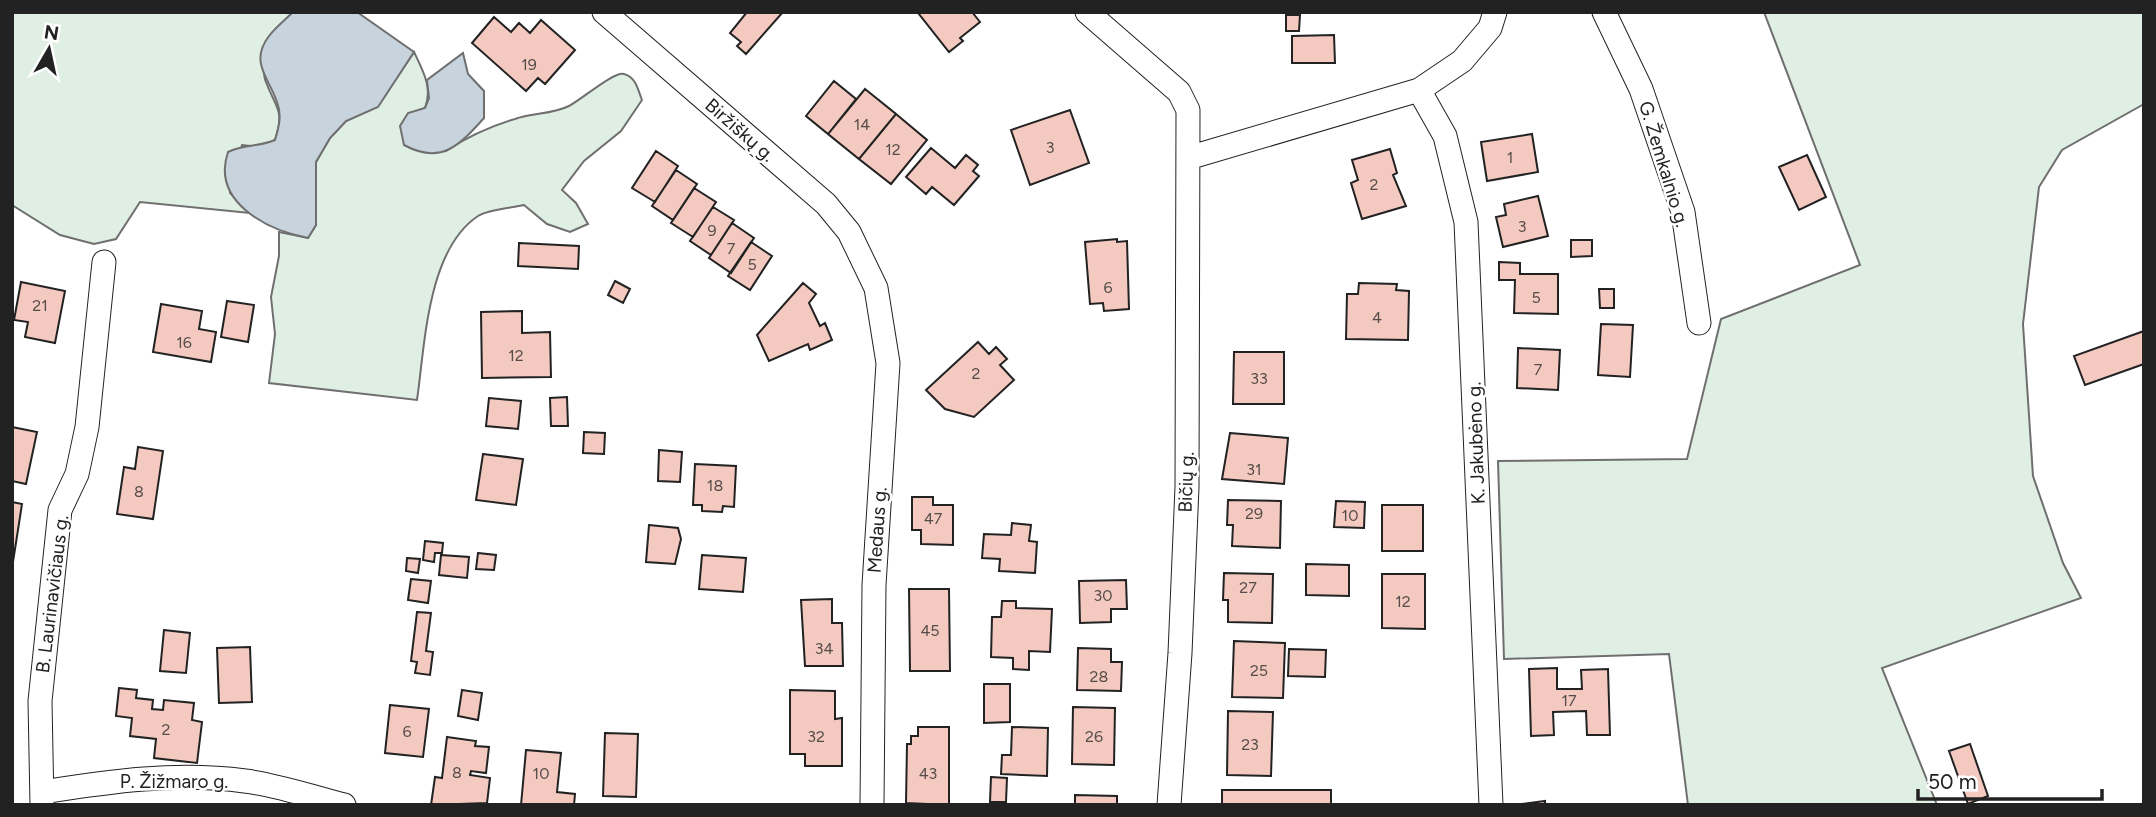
<svg xmlns="http://www.w3.org/2000/svg" width="2156" height="817" viewBox="0 0 2156 817" font-family="Figtree,sans-serif">
  <style>
    .green { fill: #e0efe3; stroke: #6f6f6f; stroke-width: 2 }
    .water { fill: #c7d3dd; stroke: #6f6f6f; stroke-width: 2 }
    .building { fill: #f3c9c0; stroke: #222; stroke-width: 2 }
    .lines { fill: none; stroke-linecap: round; stroke-linejoin: round }
    .street-casing { stroke: #222; stroke-width: 25 }
    .street { stroke: #fff; stroke-width: 23 }
    .labels { text-anchor: middle; dominant-baseline: central; stroke-width: 5; stroke-linejoin: round; paint-order: stroke }
    .number-label { font-size: 16px; fill: #564c4a }
    .street-label { font-size: 19px; fill: #222; stroke: #fff }
  </style>
  <rect width="100%" height="100%" fill="#fff"/>
  <path class="green" d="M 12,12 L 293,12 L 268,38 C 267,50 261,71 266,82 C 276,109 285,109 275,140 L 261,147 L 242,145 L 230,193 L 250,213 L 140,202 L 116,239 L 94,244 L 60,235 L 12,205 Z
    M 1764,12 L 2144,12 L 2144,104 L 2062,150 L 2039,187 L 2023,324 L 2033,476 L 2063,563 L 2081,598 L 1882,668 L 1937,805 L 1688,805 L 1669,654 L 1504,659 L 1498,461 L 1687,459 L 1721,319 L 1860,265 Z
    M 414,52 C 423,71 433,88 425,108 L 417,111 L 446,151 C 467,137 491,126 515,119 C 532,113 553,114 569,106 C 581,100 614,71 624,74 C 636,77 638,90 642,100 L 621,131 L 584,161 L 562,190 L 576,203 L 588,224 L 570,232 L 547,224 L 524,205 C 511,208 489,209 478,216 C 427,250 425,345 417,400 L 269,383 L 275,334 L 271,297 L 279,256 L 279,232 L 308,238 L 316,225 L 316,162 L 330,138 L 346,121 L 378,106 Z"/>
  <path class="water" d="M 293,12 L 357,12 L 414,52 L 378,107 L 346,121 L 330,138 L 316,162 L 316,225 L 308,238 C 267,230 211,202 228,152 C 244,144 259,147 275,140 C 279,127 282,115 277,102 C 269,78 249,62 269,36 C 276,27 285,20 293,12 Z
    M 463,53 L 468,74 L 484,91 L 484,118 C 459,146 441,165 404,145 L 400,126 L 408,113 L 425,108 L 429,98 L 427,80 Z"/>
  <path class="building" d="M 747,12 L 783,12 L 746,54 L 737,46 L 741,42 L 730,33 Z
    M 921,12 L 972,12 L 980,22 L 960,38 L 963,41 L 949,52 L 919,14 Z
    M 1286,15 L 1300,15 L 1299,31 L 1286,31 Z
    M 494,17 L 511,32 L 519,23 L 530,33 L 541,20 L 575,50 L 545,84 L 538,78 L 526,91 L 472,43 Z
    M 1334,35 L 1335,63 L 1292,63 L 1292,36 Z
    M 834,81 L 856,99 L 828,134 L 806,116 Z
    M 865,89 L 896,114 L 859,159 L 828,134 Z
    M 1070,110 L 1089,163 L 1030,185 L 1011,130 Z
    M 896,114 L 927,140 L 891,184 L 859,159 Z
    M 1532,134 L 1538,172 L 1487,181 L 1481,142 Z
    M 931,148 L 955,168 L 966,155 L 978,165 L 973,171 L 979,176 L 954,205 L 932,187 L 926,194 L 906,177 Z
    M 1390,149 L 1397,173 L 1393,175 L 1406,206 L 1362,219 L 1351,183 L 1358,180 L 1352,160 Z
    M 656,151 L 678,166 L 655,202 L 632,188 Z
    M 1807,155 L 1826,197 L 1799,210 L 1779,167 Z
    M 676,170 L 697,184 L 673,220 L 652,206 Z
    M 694,188 L 716,202 L 693,237 L 671,223 Z
    M 1538,196 L 1548,236 L 1503,247 L 1496,217 L 1506,215 L 1504,204 Z
    M 713,207 L 734,220 L 711,255 L 690,241 Z
    M 732,223 L 754,238 L 731,273 L 709,258 Z
    M 1117,239 L 1117,242 L 1127,241 L 1129,309 L 1104,311 L 1103,303 L 1090,304 L 1085,242 Z
    M 1571,240 L 1592,240 L 1592,256 L 1571,257 Z
    M 751,242 L 772,256 L 750,290 L 728,276 Z
    M 519,243 L 579,246 L 578,269 L 518,266 Z
    M 1499,262 L 1520,263 L 1520,274 L 1558,274 L 1558,314 L 1514,313 L 1515,280 L 1499,280 Z
    M 615,281 L 630,289 L 623,303 L 608,295 Z
    M 21,282 L 65,291 L 55,343 L 25,337 L 28,322 L 14,320 Z
    M 803,283 L 816,294 L 809,303 L 820,326 L 825,323 L 832,340 L 810,350 L 808,344 L 769,361 L 757,335 Z
    M 1359,283 L 1397,284 L 1396,290 L 1409,291 L 1408,340 L 1346,339 L 1347,294 L 1358,294 Z
    M 1599,289 L 1614,289 L 1614,308 L 1600,308 Z
    M 227,301 L 254,305 L 248,342 L 221,337 Z
    M 161,304 L 202,311 L 199,329 L 216,332 L 211,362 L 153,352 Z
    M 522,311 L 522,333 L 550,332 L 551,377 L 482,378 L 481,312 Z
    M 1601,324 L 1633,325 L 1630,377 L 1598,375 Z
    M 2144,331 L 2144,364 L 2085,385 L 2074,356 Z
    M 978,342 L 989,354 L 996,347 L 1007,359 L 1000,365 L 1014,380 L 974,417 L 945,409 L 926,390 Z
    M 1518,348 L 1560,350 L 1558,390 L 1517,388 Z
    M 1234,352 L 1284,352 L 1284,404 L 1233,404 Z
    M 567,397 L 568,426 L 551,426 L 550,398 Z
    M 489,398 L 521,401 L 518,429 L 486,426 Z
    M 12,427 L 37,432 L 26,484 L 12,481 Z
    M 584,432 L 605,433 L 604,454 L 583,453 Z
    M 1230,433 L 1288,438 L 1284,484 L 1222,479 Z
    M 138,447 L 163,451 L 153,519 L 117,514 L 124,467 L 135,469 Z
    M 659,450 L 682,452 L 680,482 L 658,481 Z
    M 483,454 L 523,459 L 516,505 L 476,500 Z
    M 695,464 L 736,466 L 734,507 L 723,506 L 722,512 L 702,511 L 702,505 L 693,505 Z
    M 912,497 L 933,497 L 933,505 L 953,505 L 953,545 L 921,544 L 921,530 L 912,530 Z
    M 1228,500 L 1281,501 L 1280,548 L 1232,546 L 1233,525 L 1227,525 Z
    M 1336,501 L 1365,502 L 1364,528 L 1334,527 Z
    M 12,502 L 22,504 L 13,562 L 12,562 Z
    M 1382,505 L 1423,505 L 1423,551 L 1382,551 Z
    M 1012,523 L 1031,525 L 1029,541 L 1037,542 L 1035,573 L 999,571 L 1000,559 L 982,558 L 984,534 L 1011,535 Z
    M 649,525 L 678,528 L 681,539 L 675,564 L 646,562 Z
    M 425,541 L 443,543 L 442,553 L 435,553 L 434,562 L 423,560 Z
    M 478,553 L 496,555 L 494,570 L 476,569 Z
    M 441,555 L 469,557 L 467,578 L 439,575 Z
    M 702,555 L 746,558 L 743,592 L 699,589 Z
    M 407,558 L 420,559 L 418,573 L 406,571 Z
    M 1306,564 L 1349,565 L 1349,596 L 1306,595 Z
    M 1224,573 L 1273,574 L 1272,623 L 1228,622 L 1228,600 L 1223,600 Z
    M 1382,574 L 1425,574 L 1425,629 L 1382,628 Z
    M 411,579 L 431,581 L 428,603 L 408,600 Z
    M 1126,580 L 1127,609 L 1111,609 L 1111,622 L 1080,623 L 1079,581 Z
    M 909,589 L 949,589 L 950,671 L 910,671 Z
    M 832,599 L 832,623 L 842,623 L 843,666 L 805,666 L 801,600 Z
    M 1002,601 L 1016,601 L 1016,608 L 1052,609 L 1050,652 L 1029,651 L 1029,670 L 1013,669 L 1013,658 L 991,657 L 992,617 L 1001,617 Z
    M 417,612 L 431,613 L 426,651 L 433,652 L 430,675 L 415,673 L 417,662 L 411,661 Z
    M 164,630 L 190,633 L 186,673 L 160,671 Z
    M 1234,641 L 1285,643 L 1283,698 L 1232,697 Z
    M 250,647 L 252,702 L 219,703 L 217,648 Z
    M 1078,648 L 1111,649 L 1111,662 L 1122,662 L 1121,691 L 1077,690 Z
    M 1289,649 L 1326,650 L 1325,677 L 1288,676 Z
    M 1557,668 L 1557,689 L 1582,689 L 1581,670 L 1608,669 L 1610,735 L 1587,735 L 1586,711 L 1553,712 L 1554,735 L 1531,736 L 1529,669 Z
    M 984,684 L 1010,684 L 1010,722 L 984,723 Z
    M 119,688 L 137,690 L 136,698 L 153,700 L 152,709 L 163,710 L 164,700 L 194,703 L 192,720 L 202,722 L 197,763 L 154,758 L 156,739 L 130,736 L 132,718 L 116,716 Z
    M 462,690 L 482,693 L 478,720 L 458,716 Z
    M 790,690 L 835,691 L 835,719 L 842,718 L 842,766 L 805,766 L 805,754 L 790,754 Z
    M 390,705 L 429,709 L 423,757 L 385,753 Z
    M 1073,707 L 1115,708 L 1114,765 L 1072,764 Z
    M 1228,711 L 1273,712 L 1271,776 L 1227,775 Z
    M 918,727 L 949,727 L 949,805 L 906,803 L 907,744 L 911,744 L 911,736 L 918,736 Z
    M 1012,727 L 1048,728 L 1047,776 L 1001,774 L 1002,755 L 1011,755 Z
    M 605,733 L 638,734 L 636,797 L 603,796 Z
    M 447,737 L 476,741 L 475,746 L 489,747 L 486,773 L 471,771 L 470,775 L 490,778 L 487,803 L 431,805 L 435,777 L 442,778 Z
    M 1970,744 L 1988,796 L 1968,804 L 1949,751 Z
    M 526,750 L 561,753 L 557,792 L 575,794 L 574,805 L 521,805 Z
    M 991,777 L 1007,778 L 1006,802 L 990,802 Z
    M 1222,790 L 1331,790 L 1331,805 L 1222,805 Z
    M 1075,795 L 1117,796 L 1117,805 L 1075,805 Z
    M 1545,801 L 1545,805 L 1522,805 L 1522,804 Z"/>
  <g class="lines">
    <defs>
      <path id="street" d="M 604,12 L 826,204 L 849,232 L 876,288 L 888,363 L 874,585 L 872,805
        M 1087,12 L 1179,92 L 1188,110 L 1187,487 L 1180,653 L 1169,805
        M 1604,12 L 1641,89 L 1683,212 L 1699,323
        M 1419,90 L 1445,136 L 1466,222 L 1491,805
        M 1188,158 L 1419,90 L 1462,61 L 1490,28 L 1495,12
        M 43,792 C 111,781 177,772 245,781 C 278,785 312,797 344,805
        M 42,805 L 40,701 L 60,510 L 77,474 L 87,427 L 104,262"/>
    </defs>
    <use href="#street" class="street-casing"/>
    <use href="#street" class="street"/>
  </g>
  <g class="labels">
    <g class="number-label">
      <text x="529" y="64">19</text>
      <text x="862" y="124">14</text>
      <text x="1050" y="147">3</text>
      <text x="893" y="149">12</text>
      <text x="1510" y="157">1</text>
      <text x="1374" y="184">2</text>
      <text x="1522" y="226">3</text>
      <text x="712" y="230">9</text>
      <text x="731" y="248">7</text>
      <text x="752" y="264">5</text>
      <text x="1108" y="287">6</text>
      <text x="1536" y="297">5</text>
      <text x="40" y="305">21</text>
      <text x="1377" y="317">4</text>
      <text x="184" y="342">16</text>
      <text x="516" y="355">12</text>
      <text x="1538" y="369">7</text>
      <text x="976" y="373">2</text>
      <text x="1259" y="378">33</text>
      <text x="1254" y="469">31</text>
      <text x="715" y="485">18</text>
      <text x="139" y="491">8</text>
      <text x="1254" y="513">29</text>
      <text x="1350" y="515">10</text>
      <text x="933" y="518">47</text>
      <text x="1248" y="587">27</text>
      <text x="1103" y="595">30</text>
      <text x="1403" y="601">12</text>
      <text x="930" y="630">45</text>
      <text x="824" y="648">34</text>
      <text x="1259" y="670">25</text>
      <text x="1099" y="676">28</text>
      <text x="1569" y="700">17</text>
      <text x="166" y="729">2</text>
      <text x="407" y="731">6</text>
      <text x="816" y="736">32</text>
      <text x="1094" y="736">26</text>
      <text x="1250" y="744">23</text>
      <text x="457" y="772">8</text>
      <text x="541" y="773">10</text>
      <text x="928" y="773">43</text>
    </g>
    <g class="street-label">
      <text transform="translate(740 130) rotate(41)">Biržiškų g.</text>
      <text transform="translate(1664 164) rotate(73)">G. Žemkalnio g.</text>
      <text transform="translate(1476 443) rotate(-92)">K. Jakubėno g.</text>
      <text transform="translate(1186 482) rotate(-88)">Bičių g.</text>
      <text transform="translate(877 530) rotate(-86)">Medaus g.</text>
      <text transform="translate(52 594) rotate(-83)">B. Laurinavičiaus g.</text>
      <text x="174" y="781">P. Žižmaro g.</text>
    </g>
  </g>
  <rect width="2156" height="817" fill="none" stroke="#222222" stroke-width="28"/>
  <g transform="translate(49 49) rotate(9)" stroke="#ffffff" stroke-width="5" paint-order="stroke">
  <path d="M0-5L12 26L0 18L-12 26Z" fill="#222222"/>
  <text y="-10" font-size="19" font-weight="bold" text-anchor="middle" fill="#222222">N</text>
  </g>
  <path d="M1918 789v10h184v-10" fill="none" stroke="#222222" stroke-width="3.5"/>
  <text x="1928" y="789" font-size="21" fill="#222222" stroke="#ffffff" stroke-width="5" paint-order="stroke">50 m</text>
</svg>
